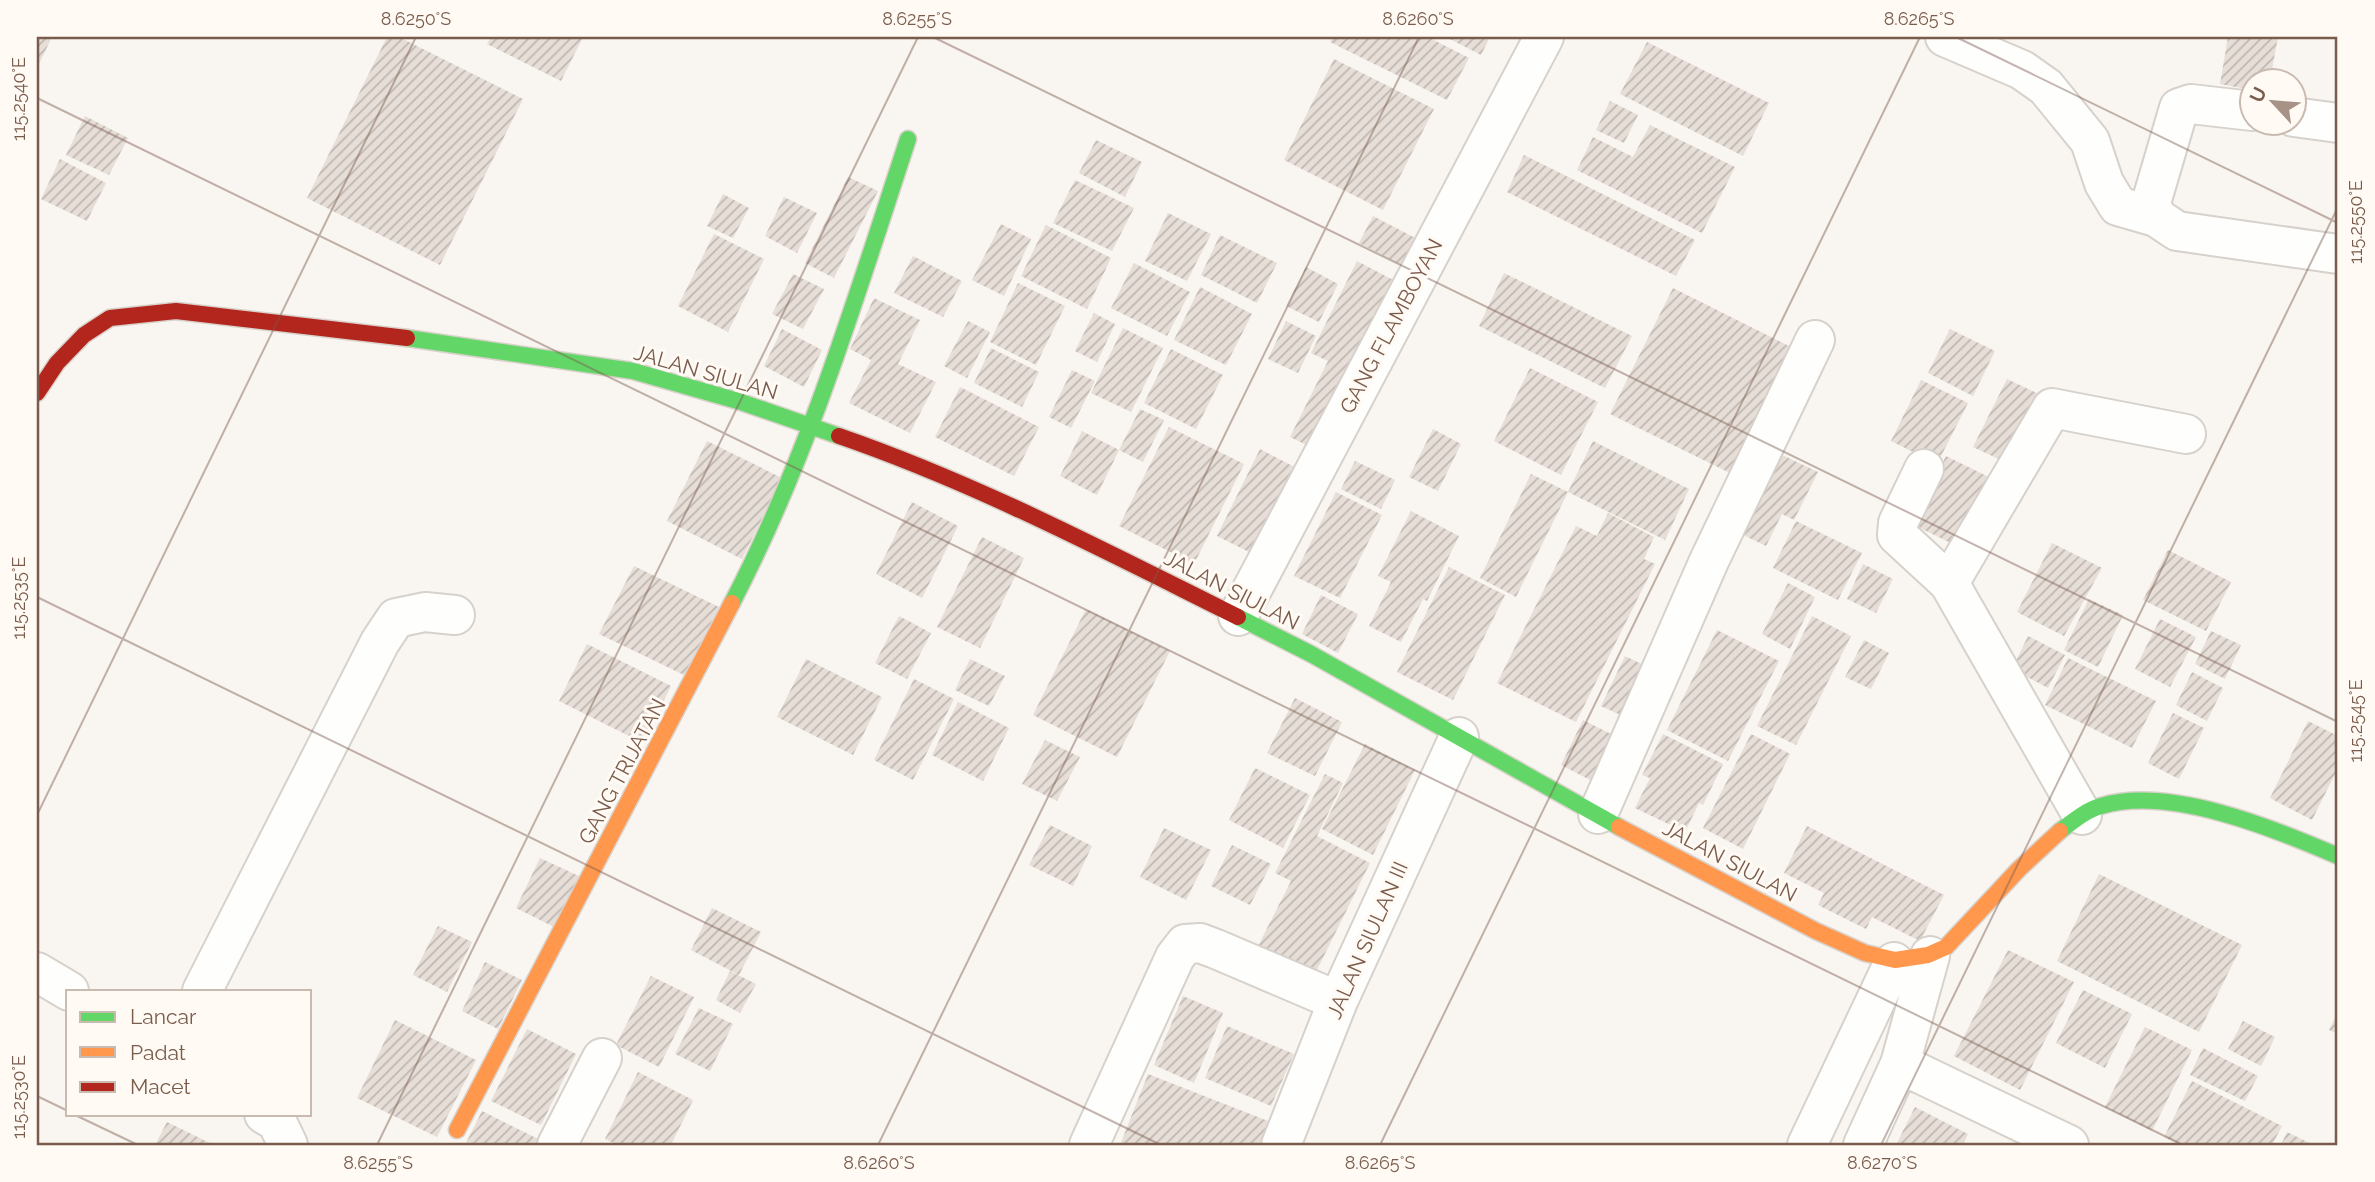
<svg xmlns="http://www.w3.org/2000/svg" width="2375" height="1182" viewBox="0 0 2375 1182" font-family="Raleway,sans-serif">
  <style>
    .building { fill: url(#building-hatch) }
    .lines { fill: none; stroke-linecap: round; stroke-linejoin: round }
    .street-casing { stroke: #d7d1cb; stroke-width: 42 }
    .fast-casing { stroke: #d9d2cb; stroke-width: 19 }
    .slow-casing { stroke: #d9d2cb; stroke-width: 19 }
    .jam-casing { stroke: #d9d2cb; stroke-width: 19 }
    .street { stroke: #fefefd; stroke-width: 38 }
    .fast { stroke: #63d668; stroke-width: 16 }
    .slow { stroke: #ff974d; stroke-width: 16 }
    .jam { stroke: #b3261e; stroke-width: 16 }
    .ticks { fill: none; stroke: #7a5c4d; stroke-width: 2; stroke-opacity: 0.45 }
    .labels { text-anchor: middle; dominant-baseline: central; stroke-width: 6; stroke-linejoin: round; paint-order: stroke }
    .street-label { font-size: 21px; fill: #7a5c4d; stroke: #fffaf3 }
    .neatline { fill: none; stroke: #7a5c4d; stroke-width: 2.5 }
    .ticks-label { font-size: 18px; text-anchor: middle; fill: #7a5c4d }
  </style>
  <defs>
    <pattern id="building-hatch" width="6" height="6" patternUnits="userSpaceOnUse" patternTransform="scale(1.75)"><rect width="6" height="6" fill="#e6ded7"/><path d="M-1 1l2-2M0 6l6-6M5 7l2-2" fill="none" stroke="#bfb7b1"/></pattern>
  </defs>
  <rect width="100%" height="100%" fill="#f9f5f0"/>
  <path class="building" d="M 37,37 L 52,37 L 37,68 Z
    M 387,37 L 399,37 L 523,99 L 440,265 L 307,198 Z
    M 491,37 L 583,37 L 561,81 L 487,44 Z
    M 1333,37 L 1428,37 L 1469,58 L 1447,100 L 1330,42 Z
    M 1446,37 L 1490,37 L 1481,55 Z
    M 2228,37 L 2278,37 L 2270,80 L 2252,80 L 2252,90 L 2220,84 Z
    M 1647,42 L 1769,103 L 1743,156 L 1620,94 Z
    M 1334,59 L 1434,109 L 1383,210 L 1284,160 Z
    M 1610,101 L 1638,115 L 1624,143 L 1596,130 Z
    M 85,116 L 128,138 L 109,175 L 66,155 Z
    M 1650,125 L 1735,167 L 1702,233 L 1577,170 L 1593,137 L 1633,157 Z
    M 1096,140 L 1142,162 L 1125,197 L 1079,173 Z
    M 1524,155 L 1695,240 L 1676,276 L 1507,192 Z
    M 60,159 L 106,183 L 87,221 L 41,199 Z
    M 848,177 L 878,191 L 834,278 L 805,263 Z
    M 1075,180 L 1134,208 L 1112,251 L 1053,223 Z
    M 723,194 L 749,208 L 733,238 L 707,226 Z
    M 784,197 L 817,213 L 797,253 L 765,236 Z
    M 1168,213 L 1211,234 L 1187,281 L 1145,261 Z
    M 1373,216 L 1425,243 L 1411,270 L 1359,243 Z
    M 1001,224 L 1031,239 L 1004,296 L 972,280 Z
    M 1046,225 L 1111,258 L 1087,309 L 1021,276 Z
    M 714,234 L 764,259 L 728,332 L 678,306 Z
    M 1220,235 L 1277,263 L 1257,303 L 1201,275 Z
    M 913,256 L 962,281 L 943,317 L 894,293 Z
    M 1357,261 L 1397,282 L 1319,451 L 1290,437 L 1328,361 L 1311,353 Z
    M 1134,263 L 1190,292 L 1167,336 L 1111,308 Z
    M 1306,267 L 1338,284 L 1319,322 L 1286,306 Z
    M 1504,273 L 1632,336 L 1605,388 L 1479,326 Z
    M 793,274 L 824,289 L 803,329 L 772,314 Z
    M 1018,283 L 1065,306 L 1036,365 L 990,342 Z
    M 1200,287 L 1252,314 L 1226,365 L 1174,340 Z
    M 1673,288 L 1801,352 L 1738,477 L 1610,414 Z
    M 874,298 L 920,320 L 898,364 L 936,382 L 910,433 L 849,403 L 871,360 L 850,349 Z
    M 1094,313 L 1115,324 L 1097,362 L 1075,351 Z
    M 968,321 L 990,332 L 967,378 L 944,366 Z
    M 1286,321 L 1316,336 L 1298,373 L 1268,359 Z
    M 1123,328 L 1163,348 L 1131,412 L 1091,393 Z
    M 782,329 L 822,350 L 804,387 L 764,366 Z
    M 1950,329 L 1995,351 L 1973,396 L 1928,373 Z
    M 991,348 L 1039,372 L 1022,407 L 974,383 Z
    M 1171,349 L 1223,375 L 1196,429 L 1144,403 Z
    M 1530,368 L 1598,402 L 1561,475 L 1494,441 Z
    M 1072,370 L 1095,381 L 1071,428 L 1049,417 Z
    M 2007,379 L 2041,395 L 2007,463 L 1973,447 Z
    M 1921,380 L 1968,403 L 1937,464 L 1891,441 Z
    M 960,387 L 1039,427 L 1014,476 L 935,437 Z
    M 1140,409 L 1164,420 L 1143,462 L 1119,450 Z
    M 1169,427 L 1244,464 L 1194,564 L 1119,526 Z
    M 1433,429 L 1461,444 L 1438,491 L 1409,477 Z
    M 1082,431 L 1119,450 L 1097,495 L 1060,476 Z
    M 707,441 L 782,478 L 742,559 L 667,521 Z
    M 1593,441 L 1689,489 L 1665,540 L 1568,492 L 1516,597 L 1480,578 L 1531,474 L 1568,492 Z
    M 1260,449 L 1302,471 L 1259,557 L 1217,536 Z
    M 1774,451 L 1818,472 L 1794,520 L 1782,514 L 1766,546 L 1735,531 Z
    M 1946,456 L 1999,482 L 1965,550 L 1912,524 Z
    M 1355,461 L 1395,480 L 1381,509 L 1341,489 Z
    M 1336,492 L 1382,515 L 1340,598 L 1294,576 Z
    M 912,502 L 958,526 L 922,598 L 876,574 Z
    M 1411,511 L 1459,536 L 1427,601 L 1423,599 L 1401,642 L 1369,626 L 1391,582 L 1378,576 Z
    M 1608,513 L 1654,537 L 1644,559 L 1655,564 L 1576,722 L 1497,683 L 1576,526 L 1597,536 Z
    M 1796,521 L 1862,553 L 1838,600 L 1773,568 Z
    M 982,537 L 1024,558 L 980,648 L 937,627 Z
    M 2052,543 L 2102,568 L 2064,636 L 2017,612 Z
    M 2168,550 L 2231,582 L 2206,631 L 2143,600 Z
    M 1863,564 L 1893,579 L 1876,613 L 1847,599 Z
    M 634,566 L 719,607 L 684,675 L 599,634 Z
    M 1449,567 L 1505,595 L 1453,700 L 1397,672 Z
    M 1788,583 L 1815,597 L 1790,649 L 1762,634 Z
    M 1321,595 L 1358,614 L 1338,653 L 1302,634 Z
    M 2089,599 L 2123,615 L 2098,667 L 2064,650 Z
    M 1086,609 L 1170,651 L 1117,757 L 1033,715 Z
    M 899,616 L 931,633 L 907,679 L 875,663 Z
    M 1812,616 L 1851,636 L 1796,745 L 1757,726 Z
    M 2160,619 L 2196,637 L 2170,687 L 2135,669 Z
    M 1717,630 L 1779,661 L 1728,761 L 1667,730 Z
    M 2211,631 L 2241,645 L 2225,679 L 2195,664 Z
    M 2028,636 L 2065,655 L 2048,688 L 2012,669 Z
    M 1864,640 L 1889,653 L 1871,689 L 1845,677 Z
    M 587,644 L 671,686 L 643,743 L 559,701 Z
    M 1625,656 L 1652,669 L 1627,718 L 1601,706 Z
    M 2068,658 L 2156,701 L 2132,748 L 2045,705 Z
    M 806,659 L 882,697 L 853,755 L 777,717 Z
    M 970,659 L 1005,676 L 989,706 L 955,690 Z
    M 2192,672 L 2223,688 L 2207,721 L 2176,705 Z
    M 914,679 L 954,699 L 913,780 L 874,760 Z
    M 1295,698 L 1342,722 L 1315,776 L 1267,753 Z
    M 958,702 L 1009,728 L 983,781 L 932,755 Z
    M 2173,713 L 2204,728 L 2179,779 L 2148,763 Z
    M 1583,720 L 1619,738 L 1596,783 L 1561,765 Z
    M 2308,721 L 2338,736 L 2338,768 L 2312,820 L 2270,798 Z
    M 1663,734 L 1723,764 L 1703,805 L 1699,803 L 1685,832 L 1635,808 L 1650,778 L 1642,775 Z
    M 1751,734 L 1790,754 L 1743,849 L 1703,828 Z
    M 1045,740 L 1080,757 L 1057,801 L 1022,784 Z
    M 1365,744 L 1415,770 L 1373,855 L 1322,829 Z
    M 1255,768 L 1310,795 L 1283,848 L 1229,820 Z
    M 1325,774 L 1343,783 L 1317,836 L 1370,863 L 1311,982 L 1254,954 L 1291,881 L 1275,873 Z
    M 1050,825 L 1092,846 L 1073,886 L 1029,865 Z
    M 1807,826 L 1944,895 L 1920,941 L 1872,917 L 1866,929 L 1818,905 L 1824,893 L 1784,873 Z
    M 1164,828 L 1211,850 L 1186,900 L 1140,877 Z
    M 1232,845 L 1271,864 L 1250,905 L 1211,886 Z
    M 540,858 L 581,877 L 556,928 L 516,908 Z
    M 2099,874 L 2242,945 L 2199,1032 L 2057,961 Z
    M 712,908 L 761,932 L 739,975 L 691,950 Z
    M 438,926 L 472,942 L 447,992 L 413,975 Z
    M 2008,950 L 2074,982 L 2020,1090 L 1954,1056 Z
    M 485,962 L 522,980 L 498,1029 L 462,1011 Z
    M 730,971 L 756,984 L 740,1013 L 716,1000 Z
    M 651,976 L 694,997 L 659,1067 L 616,1045 Z
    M 2083,990 L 2132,1014 L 2105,1068 L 2056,1043 Z
    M 1183,996 L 1223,1013 L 1194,1083 L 1154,1065 Z
    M 699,1008 L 733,1024 L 710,1071 L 675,1054 Z
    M 2338,1011 L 2338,1034 L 2329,1030 Z
    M 395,1020 L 476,1060 L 437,1137 L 357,1098 Z
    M 2243,1021 L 2275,1037 L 2261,1066 L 2228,1049 Z
    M 1227,1026 L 1294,1054 L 1271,1106 L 1205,1078 Z
    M 2145,1027 L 2192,1050 L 2152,1131 L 2105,1107 Z
    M 527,1029 L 576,1054 L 541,1125 L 491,1101 Z
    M 2203,1048 L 2258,1076 L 2245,1101 L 2190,1075 Z
    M 638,1072 L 693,1100 L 671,1145 L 618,1145 L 605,1139 Z
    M 1148,1074 L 1268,1121 L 1259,1145 L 1120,1145 Z
    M 2192,1081 L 2282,1126 L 2272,1145 L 2181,1145 L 2164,1137 Z
    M 1915,1107 L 1968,1134 L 1963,1145 L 1896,1145 Z
    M 482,1111 L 540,1140 L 537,1145 L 465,1145 Z
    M 167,1122 L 214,1145 L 155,1145 Z
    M 2287,1132 L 2314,1145 L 2281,1145 Z"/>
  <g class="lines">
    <defs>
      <path id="street" d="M 1945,37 L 2022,70 L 2046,87 L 2090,141 L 2104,183 L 2118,206 L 2156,217
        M 2252,111 L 2191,104 L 2179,108 L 2151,203 L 2156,217 L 2177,231 L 2338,254
        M 2294,117 L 2338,123
        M 1924,469 L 1898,523 L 1897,535 L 1949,583 L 2082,815
        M 1949,583 L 2052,408 L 2186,434
        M 1238,616 L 1544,37
        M 1598,814 L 1709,561 L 1815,340
        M 37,972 L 69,991
        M 202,991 L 380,642 L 396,618 L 425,612 L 455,615
        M 1900,1064 L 2069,1145
        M 264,1114 L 277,1122 L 288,1145
        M 557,1145 L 602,1058
        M 1089,1145 L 1175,957 L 1185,944 L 1200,943 L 1216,949 L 1338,1001
        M 1281,1145 L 1338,1001 L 1459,737
        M 1807,1145 L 1894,962
        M 1863,1145 L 1900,1064 L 1930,956"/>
      <path id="fast" d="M 407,338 L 633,371 L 738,401 L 839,436
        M 732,603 C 809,455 856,297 908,139
        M 1238,617 L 1311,654 L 1619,827
        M 2060,831 C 2072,822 2086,810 2101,806 C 2170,785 2274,829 2338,856"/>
      <path id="slow" d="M 1619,827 L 1816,931 L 1865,953 L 1895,960 L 1928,955 L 1946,947 L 2019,869 L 2060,831
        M 457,1130 L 732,603"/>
      <path id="jam" d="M 37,393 L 57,363 L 84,335 L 110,318 L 176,311 L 407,338
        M 839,436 C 978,484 1107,552 1238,617"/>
    </defs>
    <use href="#street" class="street-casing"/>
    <use href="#fast" class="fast-casing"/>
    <use href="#slow" class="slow-casing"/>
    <use href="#jam" class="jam-casing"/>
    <use href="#street" class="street"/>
    <use href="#fast" class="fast"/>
    <use href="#slow" class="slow"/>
    <use href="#jam" class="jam"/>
  </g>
  <path class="ticks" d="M 933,37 L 2338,722M 1956,37 L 2338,223M 37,98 L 2183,1145M 37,597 L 1161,1145M 37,815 L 416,37M 37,1096 L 68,1111M 73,1114 L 138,1145M 377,1145 L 918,37M 878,1145 L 1419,37M 1380,1145 L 1920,37M 1881,1145 L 2338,207"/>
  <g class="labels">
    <g class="street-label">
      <text transform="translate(1391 326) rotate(-62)">GANG FLAMBOYAN</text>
      <text transform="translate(706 372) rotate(16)">JALAN SIULAN</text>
      <text transform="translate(1232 590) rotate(27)">JALAN SIULAN</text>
      <text transform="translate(622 771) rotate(-62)">GANG TRIJATAN</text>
      <text transform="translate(1730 861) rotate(28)">JALAN SIULAN</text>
      <text transform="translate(1367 940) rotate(-66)">JALAN SIULAN III</text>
    </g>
  </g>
  <rect width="2375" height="1182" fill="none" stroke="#fffaf3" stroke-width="77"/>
  <rect x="66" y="990" width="245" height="126" fill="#fffaf3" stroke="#cabbb1" stroke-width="2"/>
  <rect x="80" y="1012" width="35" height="10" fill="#63d668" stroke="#cabbb1" stroke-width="2"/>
  <text x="130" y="1024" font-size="21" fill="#7a5c4d">Lancar</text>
  <rect x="80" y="1047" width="35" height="10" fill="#ff974d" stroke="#cabbb1" stroke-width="2"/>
  <text x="130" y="1060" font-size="21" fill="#7a5c4d">Padat</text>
  <rect x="80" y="1082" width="35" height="10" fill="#b3261e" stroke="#cabbb1" stroke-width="2"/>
  <text x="130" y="1094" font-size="21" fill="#7a5c4d">Macet</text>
  <g transform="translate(2273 102) rotate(296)"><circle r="33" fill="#fffaf3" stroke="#cabbb1" stroke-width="2"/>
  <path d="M0-5L12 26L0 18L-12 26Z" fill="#a69286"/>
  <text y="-10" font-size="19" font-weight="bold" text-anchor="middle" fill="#7a5c4d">U</text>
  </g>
  <rect x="38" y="38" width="2298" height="1106" class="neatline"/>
  <g class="ticks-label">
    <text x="416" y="25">8.6250°S</text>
    <text x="917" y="25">8.6255°S</text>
    <text x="1418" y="25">8.6260°S</text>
    <text x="1919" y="25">8.6265°S</text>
    <text transform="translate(19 99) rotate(-90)" y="6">115.2540°E</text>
    <text transform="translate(2356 222) rotate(-90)" y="6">115.2550°E</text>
    <text transform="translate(19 598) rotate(-90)" y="6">115.2535°E</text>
    <text transform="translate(2356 721) rotate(-90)" y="6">115.2545°E</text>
    <text transform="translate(19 1097) rotate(-90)" y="6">115.2530°E</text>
    <text x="378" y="1169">8.6255°S</text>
    <text x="879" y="1169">8.6260°S</text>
    <text x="1380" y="1169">8.6265°S</text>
    <text x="1882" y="1169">8.6270°S</text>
  </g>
</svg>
